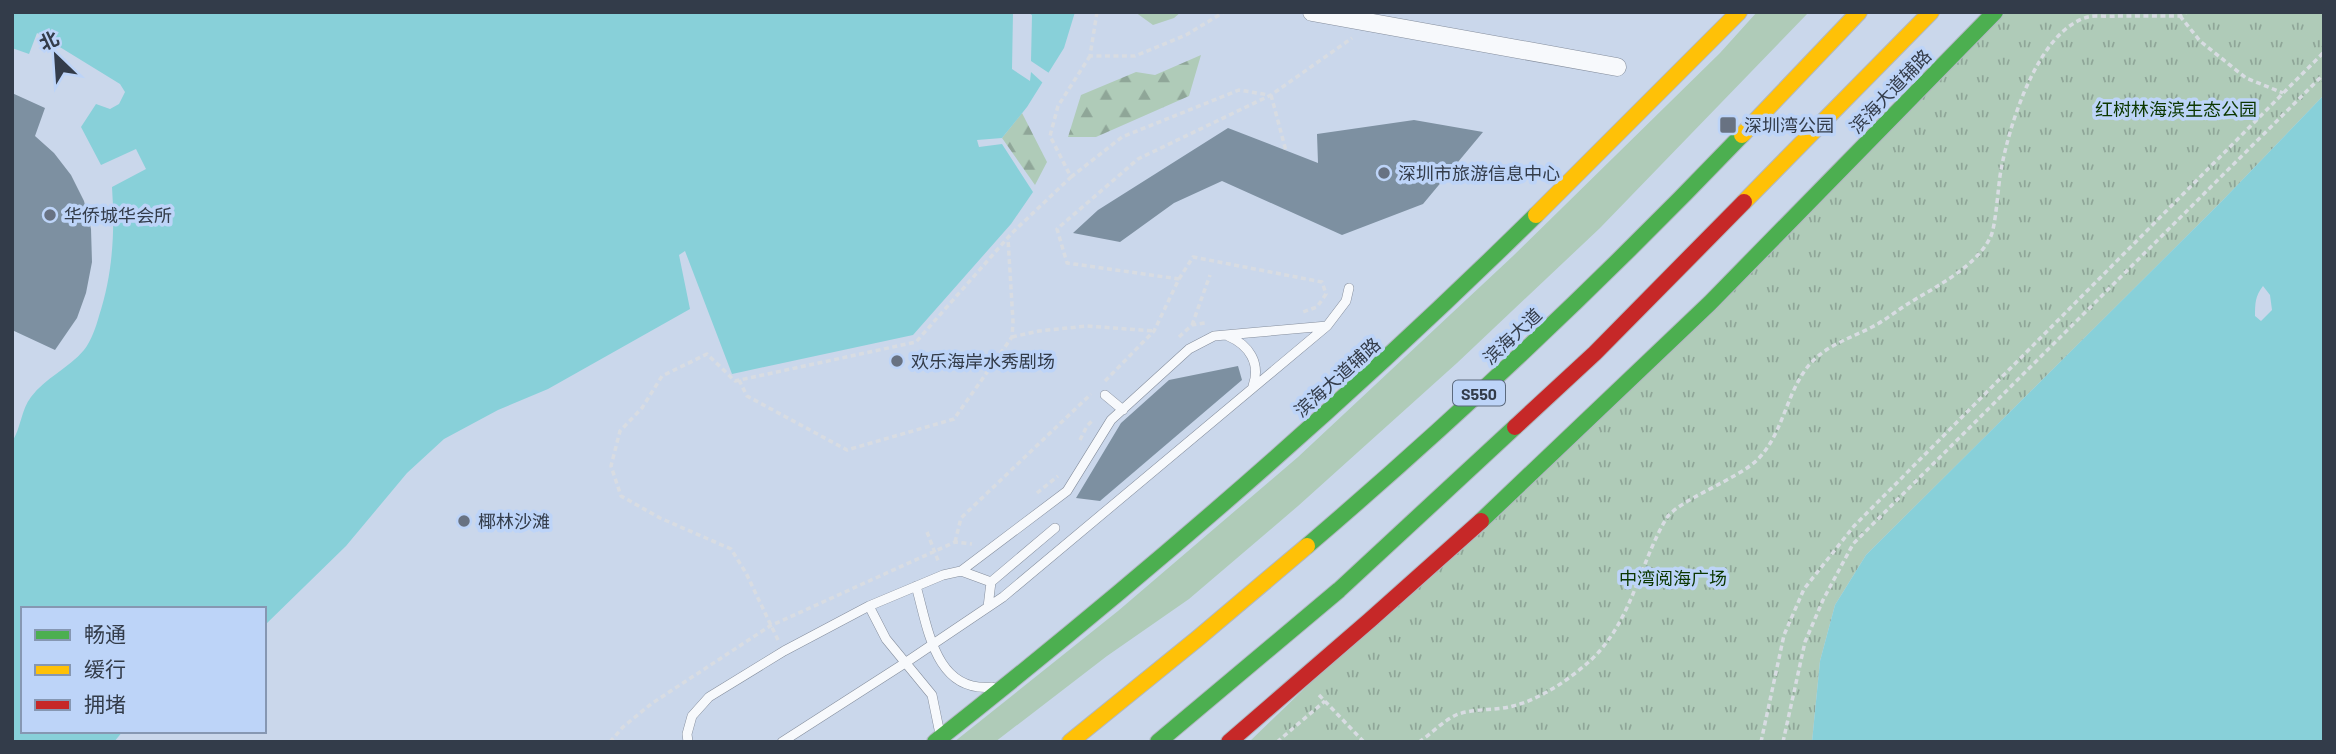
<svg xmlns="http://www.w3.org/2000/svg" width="2336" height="754" viewBox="0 0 2336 754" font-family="Barlow,'Noto Sans SC',sans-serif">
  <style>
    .grass { fill: #afcbb8 }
    .forest { fill: url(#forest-firs) }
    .park { fill: url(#park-tufts) }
    .water { fill: #88d0d9; fill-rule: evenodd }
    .pier { fill: #cad7eb }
    .building { fill: #7d90a1 }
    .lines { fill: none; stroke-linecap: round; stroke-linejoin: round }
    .lane-casing { stroke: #858e9d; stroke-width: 10 }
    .street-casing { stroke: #858e9d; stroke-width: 19 }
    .fast-casing { stroke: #b1b8c2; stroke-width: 18 }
    .slow-casing { stroke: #b1b8c2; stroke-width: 18 }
    .jam-casing { stroke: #b1b8c2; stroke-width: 18 }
    .path { stroke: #d8dce2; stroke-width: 3.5; stroke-dasharray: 5 3.5; stroke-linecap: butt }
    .lane { stroke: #f7f9fc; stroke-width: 9 }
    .street { stroke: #f7f9fc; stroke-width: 18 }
    .fast { stroke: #4caf50; stroke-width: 16 }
    .slow { stroke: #ffc107; stroke-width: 16 }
    .jam { stroke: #c62828; stroke-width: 16 }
    .poi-dot { fill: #687282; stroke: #bdd4f8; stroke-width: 2.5 }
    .labels { text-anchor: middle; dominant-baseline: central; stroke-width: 7; stroke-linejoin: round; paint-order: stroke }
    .shield { fill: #bdd4f8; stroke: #5c6a7e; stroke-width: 2 }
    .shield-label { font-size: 16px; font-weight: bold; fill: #333c4a }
    .street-label { font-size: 18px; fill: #333c4a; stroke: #bdd4f8 }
    .park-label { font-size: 18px; fill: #0c3700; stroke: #bdd4f8 }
    .poi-label { font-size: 18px; fill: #333c4a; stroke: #bdd4f8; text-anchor: start }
  </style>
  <defs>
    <pattern id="forest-firs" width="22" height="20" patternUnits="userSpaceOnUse" patternTransform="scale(1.75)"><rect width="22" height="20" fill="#afcbb8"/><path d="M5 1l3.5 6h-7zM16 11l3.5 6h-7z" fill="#8fa698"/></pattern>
    <pattern id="park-tufts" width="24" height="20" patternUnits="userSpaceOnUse" patternTransform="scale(1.75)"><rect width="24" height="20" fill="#afcbb8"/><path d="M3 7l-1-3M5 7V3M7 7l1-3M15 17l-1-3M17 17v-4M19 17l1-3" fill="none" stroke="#8fa698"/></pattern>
  </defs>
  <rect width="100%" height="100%" fill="#cad7eb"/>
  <path class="grass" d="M 1757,12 L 1809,12 L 1600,228 L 1457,363 L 1298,506 L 1189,599 L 1107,656 L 995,742 L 954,742 L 1118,611 L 1298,457 L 1513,256 L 1720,53 Z"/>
  <path class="forest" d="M 1135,12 L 1181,12 L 1174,18 L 1153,25 Z
    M 1201,55 L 1189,96 L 1096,137 L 1068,137 L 1081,95 L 1136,72 L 1155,75 Z
    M 1022,113 L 1047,162 L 1035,185 L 1002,138 Z"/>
  <path class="park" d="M 2006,12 L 2324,12 L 2324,95 L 2222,201 L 1866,555 L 1835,605 L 1820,661 L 1812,742 L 1249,742 Z"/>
  <path class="water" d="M 12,12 L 1075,12 L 1064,48 L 1027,107 L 1002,138 L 977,140 L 979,147 L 1002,144 L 1033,192 L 1011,224 L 913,335 L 732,374 L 685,251 L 679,255 L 690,309 L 548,389 L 498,410 L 444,439 L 407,473 L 346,546 L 264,626 L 264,609 L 23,609 L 23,731 L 123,731 L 114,742 L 12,742 L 12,442 C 21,428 21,410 31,397 C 45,378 69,368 84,350 C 91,341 96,327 99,316 C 113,273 115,231 112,187 L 146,169 L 136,149 L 101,165 L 81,127 L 96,104 L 110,109 L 119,104 L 125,92 L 120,84 L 37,33 L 29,54 L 12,48 Z
    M 2324,95 L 2324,742 L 1812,742 L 1820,661 L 1835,605 L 1866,555 L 2222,201 ZM 2263,286 L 2270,295 L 2272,310 L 2261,321 L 2255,316 C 2255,304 2255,296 2263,286 Z"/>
  <path class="pier" d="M 1013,12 L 1027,12 L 1032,15 L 1031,61 L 1049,73 L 1043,83 L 1031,72 L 1030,81 L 1012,69 Z"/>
  <path class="building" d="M 12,93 L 45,108 L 35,136 L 54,153 L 71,175 L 84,201 L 91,229 L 92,262 L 86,293 L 77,318 L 55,350 L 12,330 Z
    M 1414,120 L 1483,132 L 1423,204 L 1342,235 L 1222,181 L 1174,203 L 1120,242 L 1073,233 L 1098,210 L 1228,128 L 1318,163 L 1317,134 Z
    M 1238,366 L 1242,380 L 1100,501 L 1076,498 L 1121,423 L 1169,380 Z"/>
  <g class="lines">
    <defs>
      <path id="lane" d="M 1327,326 L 1346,301 L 1349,288
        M 1228,336 C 1249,345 1261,363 1253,386
        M 1105,395 L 1123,410
        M 961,571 L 991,582 L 988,607
        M 991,582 L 1055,528
        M 916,586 C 928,628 935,693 992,687
        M 869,606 L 886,639 L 932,695 L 940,734
        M 688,742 L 687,734 L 692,716 L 709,697 L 784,651 L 869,606 L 943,575 L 961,571 L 1067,491 L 1111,420 L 1189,349 L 1214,336 L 1327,326 L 1003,597 L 905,663 L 782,742"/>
      <path id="street" d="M 1312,12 L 1617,67"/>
      <path id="fast" d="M 1481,521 L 1710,303 L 1995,12
        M 1307,546 C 1459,416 1604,279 1742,135
        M 935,742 C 1144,577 1346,402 1536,215
        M 1158,742 L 1339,590 L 1515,427"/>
      <path id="slow" d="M 1742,135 L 1859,12
        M 1744,202 L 1931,12
        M 1536,215 L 1739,12
        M 1070,742 L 1197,639 L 1307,546"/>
      <path id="jam" d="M 1515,427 L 1595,353 L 1744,202
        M 1229,742 L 1370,620 L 1481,521"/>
    </defs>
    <use href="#lane" class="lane-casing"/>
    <use href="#street" class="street-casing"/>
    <use href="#fast" class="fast-casing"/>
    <use href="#slow" class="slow-casing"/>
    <use href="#jam" class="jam-casing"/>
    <path class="path" d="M 1097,12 L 1090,56 L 1135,56 L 1186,35 L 1224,12
      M 2180,16 L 2200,41 L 2246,78 L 2283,93
      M 1271,95 L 1286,151
      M 1071,177 L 1122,137 L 1239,90 L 1269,95
      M 1179,279 L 1193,257 L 1322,282 L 1326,294 L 1317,307 L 1300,313
      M 1192,325 L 1210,275
      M 1012,337 L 1039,331 L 1087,326 L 1154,331
      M 1179,337 L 1192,325 L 1205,323
      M 739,380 L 747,396 L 847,450 L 954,419 L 1012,337 L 1013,322 L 1008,238
      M 1105,381 L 1154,331 L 1179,279 L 1067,263 L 1057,229 L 1138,159 L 1271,95 L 1352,38
      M 1080,440 L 1087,426 L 1093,420
      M 1037,493 L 1058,476
      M 927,532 L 939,563
      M 955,542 L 961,518 L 1091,394
      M 778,640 L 746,573 L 731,549 L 660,518 L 621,496 L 611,466 L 620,431 L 642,408 L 662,376 L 707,354 L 735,381 L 916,342 L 1012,233 L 1071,177 L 1050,136 L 1058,106 L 1090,56
      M 1319,695 L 1364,742
      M 610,742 L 623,727 L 651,704 L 770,626 L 955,542 L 972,544
      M 1277,742 L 1325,701
      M 1419,742 C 1431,734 1443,721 1456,715 C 1473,708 1495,711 1513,706 C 1541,699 1570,679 1591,660 C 1632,621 1639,565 1666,519 C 1676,501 1738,479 1757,460 C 1786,432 1786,384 1817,357 C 1833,343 1853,337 1872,327 C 1884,321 1895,312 1906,305 C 1933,288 1975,268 1990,238 C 1996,228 1998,185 2001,170 C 2009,126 2038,30 2088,17 C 2096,15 2108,17 2117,16 C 2138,16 2159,16 2180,16 L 2187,12
      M 1761,742 L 1784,635 L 1804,589 L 1854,526 L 2324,52
      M 1783,742 L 1805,642 L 1823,600 L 1853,544 L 2324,74"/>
    <use href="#lane" class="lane"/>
    <use href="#street" class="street"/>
    <use href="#fast" class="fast"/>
    <use href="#slow" class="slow"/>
    <use href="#jam" class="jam"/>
  </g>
  <g class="poi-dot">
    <rect x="1719" y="116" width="18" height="18" rx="3.5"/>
    <circle cx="1384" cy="173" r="7"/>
    <circle cx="50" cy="215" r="7"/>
    <circle cx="897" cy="361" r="7"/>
    <circle cx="464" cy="521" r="7"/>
  </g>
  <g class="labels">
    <rect class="shield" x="1453" y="380.5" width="52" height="25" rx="5"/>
    <g class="shield-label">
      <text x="1479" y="393">S550</text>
    </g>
    <g class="street-label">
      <text transform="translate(1890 91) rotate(-46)">滨海大道辅路</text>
      <text transform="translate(1512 336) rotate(-43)">滨海大道</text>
      <text transform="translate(1337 377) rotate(-42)">滨海大道辅路</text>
    </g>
    <g class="park-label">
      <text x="2176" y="109">红树林海滨生态公园</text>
      <text x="1673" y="578">中湾阅海广场</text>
    </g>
    <g class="poi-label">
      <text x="1744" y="125">深圳湾公园</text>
      <text x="1398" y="173">深圳市旅游信息中心</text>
      <text x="64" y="215">华侨城华会所</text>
      <text x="911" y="361">欢乐海岸水秀剧场</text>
      <text x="478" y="521">椰林沙滩</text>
    </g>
  </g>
  <rect width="2336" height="754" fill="none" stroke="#333c4a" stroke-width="28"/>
  <rect x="21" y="607" width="245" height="126" fill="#bdd4f8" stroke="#8697b2" stroke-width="2"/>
  <rect x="35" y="630" width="35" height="10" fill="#4caf50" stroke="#8697b2" stroke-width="2"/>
  <text x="84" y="642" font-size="21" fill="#333c4a">畅通</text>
  <rect x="35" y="665" width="35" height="10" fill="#ffc107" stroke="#8697b2" stroke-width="2"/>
  <text x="84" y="677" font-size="21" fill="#333c4a">缓行</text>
  <rect x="35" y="700" width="35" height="10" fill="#c62828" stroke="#8697b2" stroke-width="2"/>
  <text x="84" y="712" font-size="21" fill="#333c4a">拥堵</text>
  <g transform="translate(56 56) rotate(335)" stroke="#bdd4f8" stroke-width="5" paint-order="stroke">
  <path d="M0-5L12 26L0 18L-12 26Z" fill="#333c4a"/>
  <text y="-10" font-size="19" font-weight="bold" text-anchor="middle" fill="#333c4a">北</text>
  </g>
</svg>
